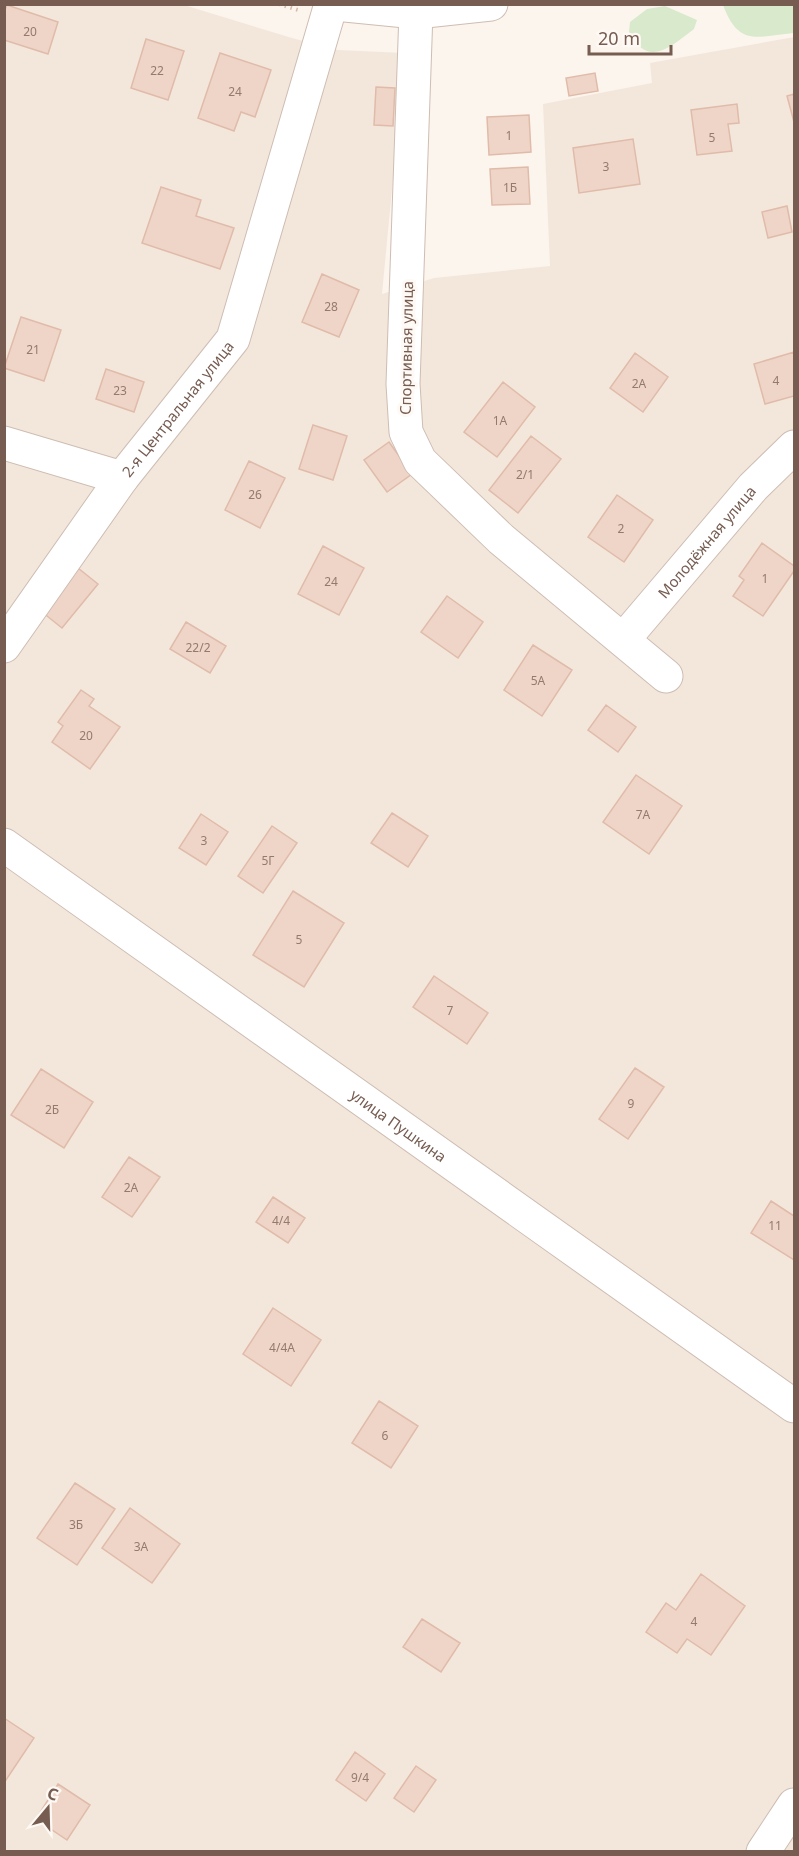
<svg xmlns="http://www.w3.org/2000/svg" width="799" height="1856" viewBox="0 0 799 1856" font-family="'Noto Sans',sans-serif">
  <style>
    .residential { fill: #f3e7dc }
    .green { fill: #d9e9cc }
    .building { fill: #efd5c7; stroke: #e0bba9; stroke-width: 1.5 }
    .lines { fill: none; stroke-linecap: round; stroke-linejoin: round }
    .minor-casing { stroke: #cebdb3; stroke-width: 35 }
    .path { stroke: #d5b8a9; stroke-width: 4; stroke-dasharray: 1.5 4.5; stroke-linecap: butt }
    .minor { stroke: #fff; stroke-width: 33 }
    .labels { text-anchor: middle; dominant-baseline: central; stroke-width: 6; stroke-linejoin: round; paint-order: stroke }
    .number-label { font-size: 12px; fill: #947a6e }
    .street-label { font-size: 15px; fill: #765c51; stroke: #fef9f4 }
  </style>
  <rect width="100%" height="100%" fill="#fcf5ed"/>
  <path class="residential" d="M 5,5 L 184,5 L 292,38 L 338,50 L 405,53 L 382,294 L 434,278 L 550,266 L 543,104 L 652,83 L 650,63 L 794,37 L 794,1851 L 5,1852 Z"/>
  <path class="green" d="M 723,5 L 794,5 L 794,33 C 758,36 739,48 723,5 Z
    M 665,6 L 697,20 L 694,29 C 669,48 648,68 629,32 L 630,22 L 647,9 Z"/>
  <path class="building" d="M 7,5 L 58,22 L 48,54 L 4,40 L 4,12 Z
    M 146,39 L 184,51 L 168,100 L 131,88 Z
    M 220,53 L 271,70 L 255,117 L 241,112 L 234,131 L 198,118 Z
    M 595,73 L 598,91 L 569,96 L 566,78 Z
    M 376,87 L 395,88 L 393,126 L 374,125 Z
    M 794,94 L 794,122 L 787,96 Z
    M 737,104 L 739,123 L 728,124 L 732,151 L 697,155 L 691,110 Z
    M 529,115 L 531,152 L 489,155 L 487,117 Z
    M 633,139 L 640,184 L 579,193 L 573,148 Z
    M 528,167 L 530,204 L 492,205 L 490,169 Z
    M 161,187 L 201,200 L 196,216 L 234,228 L 220,269 L 142,243 Z
    M 787,206 L 792,232 L 768,238 L 762,212 Z
    M 322,274 L 359,290 L 339,337 L 302,322 Z
    M 21,317 L 61,330 L 44,381 L 4,368 Z
    M 794,352 L 794,396 L 765,404 L 754,364 Z
    M 635,353 L 668,377 L 643,412 L 610,388 Z
    M 106,369 L 144,382 L 134,412 L 96,399 Z
    M 503,382 L 535,407 L 497,457 L 464,432 Z
    M 313,425 L 347,436 L 333,480 L 299,469 Z
    M 531,436 L 561,459 L 518,513 L 489,490 Z
    M 389,442 L 412,474 L 387,492 L 364,460 Z
    M 249,461 L 285,478 L 260,528 L 225,510 Z
    M 617,495 L 653,520 L 624,562 L 588,537 Z
    M 762,543 L 794,566 L 794,571 L 763,616 L 733,596 L 744,580 L 739,576 Z
    M 323,546 L 364,568 L 339,615 L 298,594 Z
    M 78,568 L 98,584 L 62,628 L 42,612 Z
    M 447,596 L 483,622 L 458,658 L 421,632 Z
    M 186,622 L 226,646 L 210,673 L 170,649 Z
    M 533,645 L 572,670 L 542,716 L 504,690 Z
    M 81,690 L 94,699 L 89,706 L 120,727 L 90,769 L 52,742 L 63,726 L 58,722 Z
    M 606,705 L 636,727 L 618,752 L 588,730 Z
    M 636,775 L 682,806 L 649,854 L 603,822 Z
    M 392,813 L 428,836 L 408,867 L 371,843 Z
    M 201,814 L 228,832 L 206,865 L 179,848 Z
    M 272,826 L 297,843 L 263,893 L 238,876 Z
    M 293,891 L 344,923 L 304,987 L 253,955 Z
    M 434,976 L 488,1013 L 467,1044 L 413,1007 Z
    M 635,1068 L 664,1087 L 628,1139 L 599,1119 Z
    M 41,1069 L 93,1102 L 64,1148 L 11,1115 Z
    M 129,1157 L 160,1177 L 132,1217 L 102,1197 Z
    M 273,1197 L 305,1218 L 288,1243 L 256,1222 Z
    M 771,1201 L 794,1216 L 794,1260 L 751,1233 Z
    M 273,1308 L 321,1340 L 291,1386 L 243,1354 Z
    M 379,1401 L 418,1426 L 391,1468 L 352,1443 Z
    M 75,1483 L 115,1509 L 77,1565 L 37,1538 Z
    M 130,1508 L 180,1544 L 152,1583 L 102,1548 Z
    M 701,1574 L 745,1606 L 711,1655 L 687,1639 L 677,1653 L 646,1632 L 666,1603 L 676,1610 Z
    M 422,1619 L 460,1643 L 441,1672 L 403,1647 Z
    M 4,1718 L 34,1738 L 6,1780 L 4,1779 Z
    M 355,1752 L 385,1774 L 366,1801 L 336,1780 Z
    M 416,1766 L 436,1780 L 414,1812 L 394,1798 Z
    M 58,1784 L 90,1805 L 67,1840 L 36,1819 Z"/>
  <g class="lines">
    <defs>
      <g id="minor">
        <path d="M 335,4 L 416,12 L 491,4"/>
        <path d="M 416,12 L 403,384 L 406,432 L 420,461 L 501,539 L 666,676"/>
        <path d="M 4,443 L 122,478"/>
        <path id="s1" d="M 623,640 L 753,487 L 794,447"/>
        <path id="s2" d="M 4,646 L 122,478 L 233,339 L 331,4"/>
        <path id="s3" d="M 4,845 L 794,1406"/>
        <path d="M 763,1852 L 794,1805"/>
      </g>
    </defs>
    <use href="#minor" class="minor-casing"/>
    <path class="path" d="M 279,4 L 298,10"/>
    <use href="#minor" class="minor"/>
  </g>
  <g class="labels">
    <g class="number-label">
      <text x="30" y="31">20</text>
      <text x="157" y="70">22</text>
      <text x="235" y="91">24</text>
      <text x="509" y="135">1</text>
      <text x="712" y="137">5</text>
      <text x="606" y="166">3</text>
      <text x="510" y="187">1Б</text>
      <text x="331" y="306">28</text>
      <text x="33" y="349">21</text>
      <text x="776" y="380">4</text>
      <text x="639" y="383">2А</text>
      <text x="120" y="390">23</text>
      <text x="500" y="420">1А</text>
      <text x="525" y="474">2/1</text>
      <text x="255" y="494">26</text>
      <text x="621" y="528">2</text>
      <text x="765" y="578">1</text>
      <text x="331" y="581">24</text>
      <text x="198" y="647">22/2</text>
      <text x="538" y="680">5А</text>
      <text x="86" y="735">20</text>
      <text x="643" y="814">7А</text>
      <text x="204" y="840">3</text>
      <text x="268" y="860">5Г</text>
      <text x="299" y="939">5</text>
      <text x="450" y="1010">7</text>
      <text x="631" y="1103">9</text>
      <text x="52" y="1109">2Б</text>
      <text x="131" y="1187">2А</text>
      <text x="281" y="1220">4/4</text>
      <text x="775" y="1225">11</text>
      <text x="282" y="1347">4/4А</text>
      <text x="385" y="1435">6</text>
      <text x="76" y="1524">3Б</text>
      <text x="141" y="1546">3А</text>
      <text x="694" y="1621">4</text>
      <text x="360" y="1777">9/4</text>
    </g>
    <g class="street-label">
      <text transform="translate(406 348) rotate(-89)">Спортивная улица</text>
      <text stroke="none"><textPath href="#s2" startOffset="294">2-я Центральная улица</textPath></text>
      <text stroke="none"><textPath href="#s1" startOffset="129">Молодёжная улица</textPath></text>
      <text stroke="none"><textPath href="#s3" startOffset="484">улица Пушкина</textPath></text>
    </g>
  </g>
  <rect width="799" height="1856" fill="none" stroke="#765c51" stroke-width="12"/>
  <g transform="translate(48 1808) rotate(19)" stroke="#fef9f4" stroke-width="4.5" paint-order="stroke">
  <path d="M0-4.5L10 22L0 15L-10 22Z" fill="#765c51"/>
  <text y="-9" font-size="16" font-weight="bold" text-anchor="middle" fill="#765c51">С</text>
  </g>
  <path d="M589 45v9h82v-9" fill="none" stroke="#765c51" stroke-width="3"/>
  <text x="598" y="45" font-size="18" fill="#765c51" stroke="#fef9f4" stroke-width="4.5" paint-order="stroke">20 m</text>
</svg>
